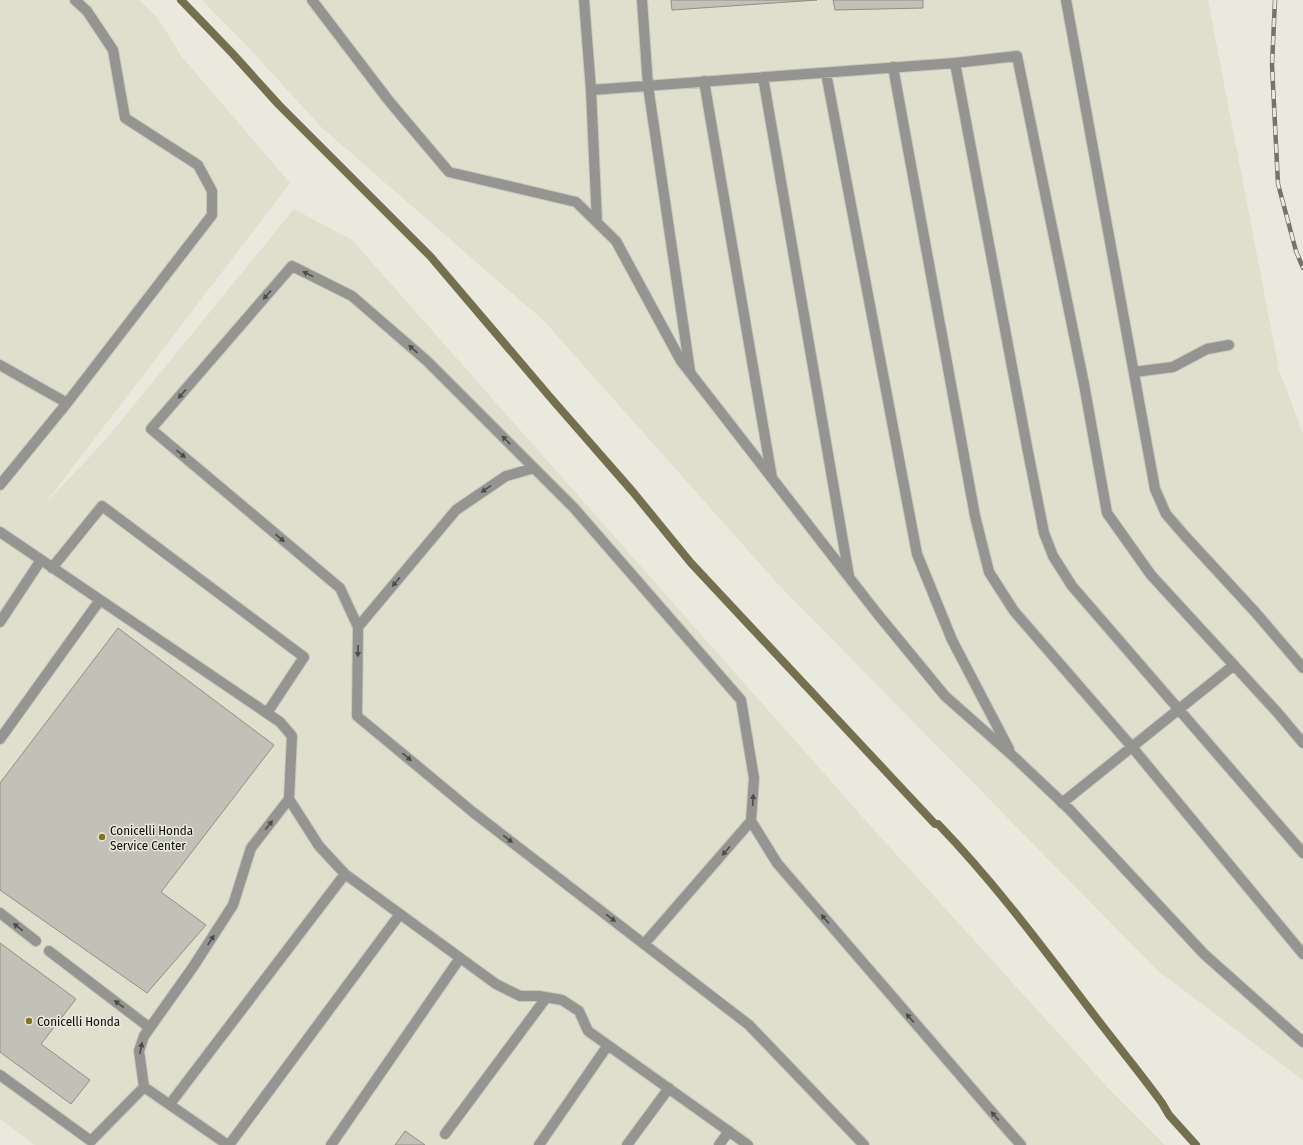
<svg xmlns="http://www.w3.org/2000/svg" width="1303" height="1145" viewBox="0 0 1303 1145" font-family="'Fira Sans Condensed',sans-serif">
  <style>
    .built { fill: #e0decd }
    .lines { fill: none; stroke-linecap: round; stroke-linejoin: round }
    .stream { stroke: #74704f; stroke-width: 8 }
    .building { fill: #c2c1b7; stroke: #908f86 }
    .service-casing { stroke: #c7c6bc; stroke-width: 12 }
    .minor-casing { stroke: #c7c6bc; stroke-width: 12 }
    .service { stroke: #949490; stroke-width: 10 }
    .minor { stroke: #949490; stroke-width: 10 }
    .rail-casing { stroke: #74736c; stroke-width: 4.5 }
    .rail { stroke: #eae9de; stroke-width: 3; stroke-dasharray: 9; stroke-linecap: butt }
    .oneway { fill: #4b4b47 }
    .poi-dot { fill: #807518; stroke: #eae9de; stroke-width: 1.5 }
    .labels { text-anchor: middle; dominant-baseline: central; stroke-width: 3; stroke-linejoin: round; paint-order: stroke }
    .poi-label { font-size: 13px; fill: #0f0f0b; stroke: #eae9de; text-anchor: start }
  </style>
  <rect width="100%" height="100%" fill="#eae9de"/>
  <path class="built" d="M 0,0 L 139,0 L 157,17 L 182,57 L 290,183 L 44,505 L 107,438 L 294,209 L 352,240 L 875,831 L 1109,1089 L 1165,1145 L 35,1145 L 0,1119 Z
    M 202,0 L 1208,0 L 1279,370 L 1303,434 L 1303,1080 L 1157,970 L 777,583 L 544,321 L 321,127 L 249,48 Z"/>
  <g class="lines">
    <path class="stream" d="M 181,0 L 232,53 L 279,105 L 430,256 L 550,397 L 633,492 L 691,563 L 935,824 L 938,824 C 993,881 1040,944 1088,1007 C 1112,1039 1138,1070 1162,1103 L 1169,1115 L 1196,1145"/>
  </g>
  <path class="building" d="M 671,0 L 817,0 L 672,10 Z
    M 833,0 L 923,0 L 923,8 L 835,10 Z
    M 118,628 L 274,745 L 161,892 L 206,925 L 147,993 L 0,890 L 0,783 Z
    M 0,943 L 76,999 L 41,1044 L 90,1080 L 71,1104 L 0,1052 Z
    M 405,1131 L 425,1145 L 395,1145 Z"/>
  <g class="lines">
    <defs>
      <path id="service" d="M 312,0 L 389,101 L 449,172 L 576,202 L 616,241 L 681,361 L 876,612 L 945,696 L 1013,756 L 1069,809 L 1204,954 L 1303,1042
        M 584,0 L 591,90
        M 642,0 L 648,86 L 690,371
        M 955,63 L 1028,452 L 1044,533 L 1053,556 L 1072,586 L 1303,853
        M 893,67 L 975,516 L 989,572 L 1014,611 L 1132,747 L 1303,954
        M 826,73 L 917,554 L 952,640 L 1009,749
        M 763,77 L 849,576
        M 704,81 L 772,478
        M 597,222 L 591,90 L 955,63 L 1017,56 L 1084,384 L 1107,513 L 1151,575 L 1277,712 L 1303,743
        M 0,365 L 67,403 L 0,485
        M 1134,372 L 1173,367 L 1207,349 L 1229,345
        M 67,403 L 212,215 L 212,191 L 198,165 L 125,118 L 113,50 L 87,11 L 75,0
        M 0,532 L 280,722 L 292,736 L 289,799 L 319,846 L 345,874 L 496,984 L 520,996 L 539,996 L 562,1000 L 579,1011 L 588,1031 L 748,1145
        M 52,568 L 102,506 L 304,657 L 267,713
        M 0,622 L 41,560
        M 358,627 L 456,510 L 506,476 L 534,468
        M 0,739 L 100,600
        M 1062,803 L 1234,665
        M 0,913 L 36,941
        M 644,944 L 751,821
        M 49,951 L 150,1028
        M 0,1075 L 91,1141 L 144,1087 L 228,1145
        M 144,1087 L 139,1051 L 144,1036 L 193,967 L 233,905 L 251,848 L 289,799
        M 170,1104 L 345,874
        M 445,1134 L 546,998
        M 229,1145 L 400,914
        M 331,1145 L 460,958
        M 539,1145 L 608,1045
        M 627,1145 L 669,1088
        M 719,1145 L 729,1131
        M 864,1145 L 749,1025 L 474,813 L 357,716 L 358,627 L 340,588 L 151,429 L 292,266 L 352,296 L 427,361 L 574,508 L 741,700 L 754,778 L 751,821 L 777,863 L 998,1119 L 1021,1145"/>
      <path id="minor" d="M 1066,0 L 1155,489 L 1166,514 L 1185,536 L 1256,613 L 1303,668"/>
    </defs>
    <use href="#service" class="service-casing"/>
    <use href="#minor" class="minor-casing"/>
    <use href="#service" class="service"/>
    <use href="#minor" class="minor"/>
    <defs>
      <path id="rail" d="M 1275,0 L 1272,65 L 1278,184 L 1296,251 L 1303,268"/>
    </defs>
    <use href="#rail" class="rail-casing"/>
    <use href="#rail" class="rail"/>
  </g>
  <defs><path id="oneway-solid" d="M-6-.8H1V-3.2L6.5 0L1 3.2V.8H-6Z"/></defs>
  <g class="oneway">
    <use href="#oneway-solid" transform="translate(308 274) rotate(-153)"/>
    <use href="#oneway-solid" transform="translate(267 295) rotate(131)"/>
    <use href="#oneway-solid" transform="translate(413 349) rotate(-139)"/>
    <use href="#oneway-solid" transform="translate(182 394) rotate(131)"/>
    <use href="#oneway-solid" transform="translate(506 440) rotate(-135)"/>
    <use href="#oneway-solid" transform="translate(181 454) rotate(40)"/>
    <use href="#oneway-solid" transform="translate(486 489) rotate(146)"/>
    <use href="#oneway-solid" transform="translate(280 538) rotate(40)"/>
    <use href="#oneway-solid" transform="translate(396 582) rotate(130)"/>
    <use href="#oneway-solid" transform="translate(358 651) rotate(91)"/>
    <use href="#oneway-solid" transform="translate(407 757) rotate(40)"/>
    <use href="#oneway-solid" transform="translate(753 800) rotate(-86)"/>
    <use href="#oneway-solid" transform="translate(269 825) rotate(-52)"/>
    <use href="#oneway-solid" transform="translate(508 839) rotate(38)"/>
    <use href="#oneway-solid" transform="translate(726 851) rotate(131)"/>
    <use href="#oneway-solid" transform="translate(611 918) rotate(38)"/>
    <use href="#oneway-solid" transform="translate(825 919) rotate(-131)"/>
    <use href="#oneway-solid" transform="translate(18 927) rotate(-142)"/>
    <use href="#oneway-solid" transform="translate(211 940) rotate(-57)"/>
    <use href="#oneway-solid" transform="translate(119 1004) rotate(-143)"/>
    <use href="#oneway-solid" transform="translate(910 1018) rotate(-131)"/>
    <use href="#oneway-solid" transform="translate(141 1048) rotate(-79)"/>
    <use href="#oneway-solid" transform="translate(995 1116) rotate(-131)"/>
  </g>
  <g class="poi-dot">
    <circle cx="102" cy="837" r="4"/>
    <circle cx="29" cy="1021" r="4"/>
  </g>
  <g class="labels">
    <g class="poi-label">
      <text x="110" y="830">Conicelli Honda<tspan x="110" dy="15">Service Center</tspan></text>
      <text x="37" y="1021">Conicelli Honda</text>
    </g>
  </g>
</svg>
